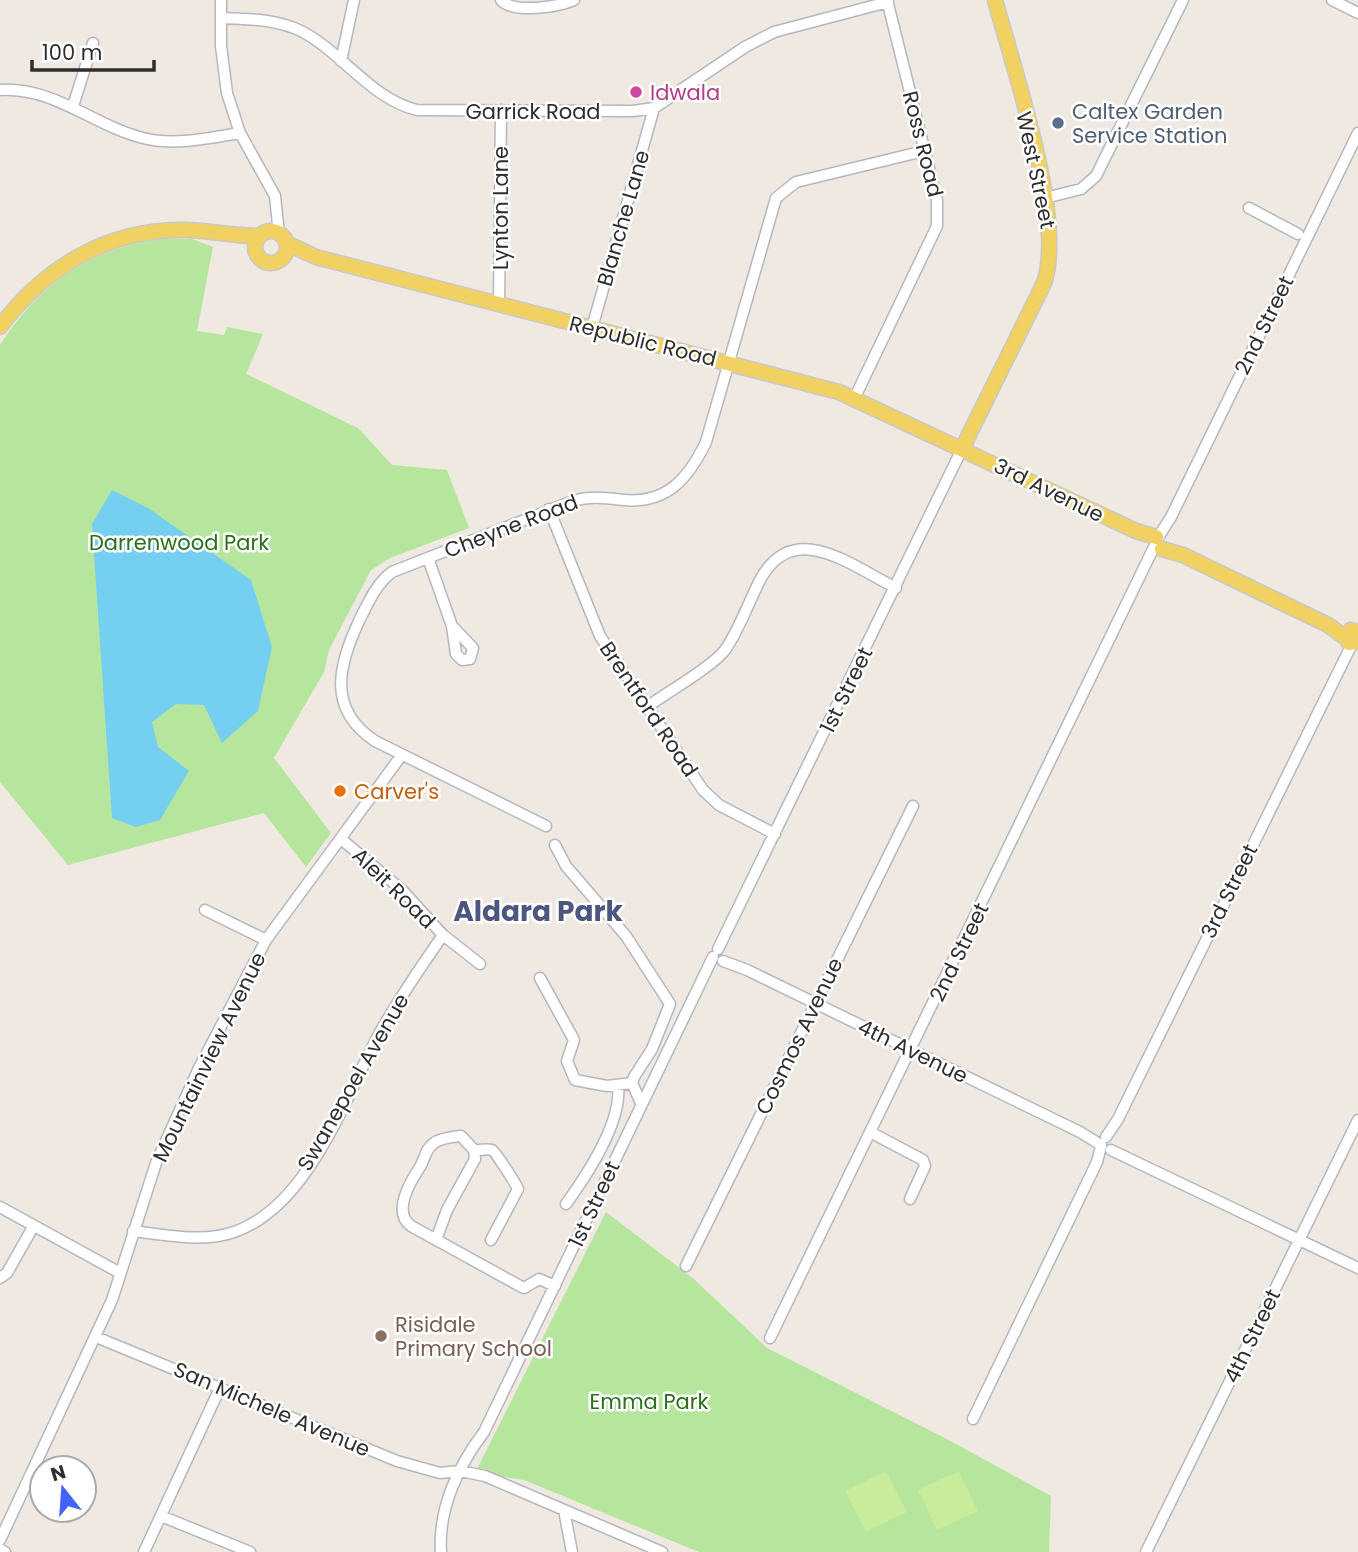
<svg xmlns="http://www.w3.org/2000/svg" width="1358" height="1552" viewBox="0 0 1358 1552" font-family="Poppins,sans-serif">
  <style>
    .green { fill: #b6e59e }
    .pitch { fill: #c9ec9a }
    .water { fill: #75cff0 }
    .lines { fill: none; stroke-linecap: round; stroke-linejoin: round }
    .minor-casing { stroke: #b4b7c1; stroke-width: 13 }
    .major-casing { stroke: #c9c9c9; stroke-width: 17 }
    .minor { stroke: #fff; stroke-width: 10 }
    .major { stroke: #f2d163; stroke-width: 14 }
    .hotel-dot { fill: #d1479c; stroke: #fff; stroke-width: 2.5 }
    .service-dot { fill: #5c6f8a; stroke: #fff; stroke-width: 2.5 }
    .food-dot { fill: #e8710a; stroke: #fff; stroke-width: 2.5 }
    .education-dot { fill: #8d6e63; stroke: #fff; stroke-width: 2.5 }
    .labels { text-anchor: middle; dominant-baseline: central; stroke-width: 5; stroke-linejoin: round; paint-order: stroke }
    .hotel-label { font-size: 21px; fill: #b23c85; stroke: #fff; text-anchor: start }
    .street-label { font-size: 21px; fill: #2e2e2e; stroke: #fff }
    .service-label { font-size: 21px; fill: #4e5e75; stroke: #fff; text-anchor: start }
    .park-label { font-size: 21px; fill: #2c6e1b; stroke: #fff }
    .food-label { font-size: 21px; fill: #c56008; stroke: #fff; text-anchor: start }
    .education-label { font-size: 21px; fill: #785e54; stroke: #fff; text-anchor: start }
    .district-label { font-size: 28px; font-weight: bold; fill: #4d5680; stroke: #fff }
  </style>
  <rect width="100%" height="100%" fill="#efe9e1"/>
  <path class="green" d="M 160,239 L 192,239 L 213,247 L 197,331 L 224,335 L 227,327 L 263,334 L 246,374 L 358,428 L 392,465 L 447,470 L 469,528 L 390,558 L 371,570 L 329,650 L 324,672 L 274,758 L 331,833 L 306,867 L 264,813 L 68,865 L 0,782 L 0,345 C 40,284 87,250 160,239 Z
    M 606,1212 L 695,1280 L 767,1348 L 945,1438 L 1051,1496 L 1049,1552 L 699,1552 L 524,1480 L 475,1473 Z"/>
  <path class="pitch" d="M 886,1471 L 907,1512 L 866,1532 L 845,1491 Z
    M 959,1471 L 978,1511 L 937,1530 L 918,1490 Z"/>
  <path class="water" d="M 112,490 L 148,508 L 251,580 L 272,647 L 258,711 L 222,743 L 204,705 L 176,704 L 152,722 L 158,747 L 189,771 L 160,820 L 136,827 L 112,818 L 92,524 Z"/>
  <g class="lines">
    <defs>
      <path id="minor" d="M 221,0 L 221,46 L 227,93 L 240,133 L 275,196 L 279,234
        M 501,0 C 513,14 558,7 574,0
        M 1332,0 L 1358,13
        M 221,18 C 248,19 276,19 301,31 C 342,52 371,99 417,110 L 633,111 L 654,108 L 745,47 L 774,32 L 888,2
        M 341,61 L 354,0
        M 0,90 C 55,87 92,125 143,138 C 174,146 208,138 240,133
        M 73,106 L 93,43
        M 1045,198 L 1081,189 L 1096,176 L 1183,0
        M 1249,208 L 1298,234
        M 499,305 L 501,110
        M 592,328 L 654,108
        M 855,397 L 937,226 L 937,200 L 887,0
        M 549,509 L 600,636 L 703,790 L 719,805 L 775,834
        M 1159,536 L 1171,517 L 1358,133
        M 428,558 L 452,626 L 473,648 L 470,659 L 462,660 L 456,654 L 452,626
        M 647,707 C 666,693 712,667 725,650 C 739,630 748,604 759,582 C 792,517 850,565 896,588
        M 546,826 L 375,741 C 327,709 338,666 359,621 C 368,603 376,584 392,572 L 573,501 C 590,496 605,498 623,500 C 667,504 688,479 706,442 L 776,198 L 796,182 L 924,151
        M 341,839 L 402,890 L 443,935 L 480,964
        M 555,845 L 566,866 L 626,936 L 670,1004 L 652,1049 L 634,1077 L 632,1083 L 641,1103
        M 205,910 L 266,940
        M 718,949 L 962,449
        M 723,961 L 747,970 L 1080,1132 L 1101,1145
        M 540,978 L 574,1040 L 567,1061 L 575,1080 L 607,1086 L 632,1083
        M 870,1132 L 923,1160 L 925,1166 L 910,1199
        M 1106,1137 L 1118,1119 L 1352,644
        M 474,1150 C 480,1151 486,1148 492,1150 C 495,1151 516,1184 518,1189 L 491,1240
        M 1111,1150 L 1358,1268
        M 566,1204 C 587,1175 622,1123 618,1086
        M 0,1207 L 120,1273
        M 133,1231 C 166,1235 202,1243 234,1232 C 308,1207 345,1098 379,1034 C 398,1000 420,968 443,935
        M 436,1240 L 447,1210 L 475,1159 L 474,1150 L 461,1136 C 453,1137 440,1138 434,1143 C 425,1149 425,1159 420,1167 C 410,1182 392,1212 411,1226 L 520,1286 L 524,1288 L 539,1279 L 555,1286
        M 686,1266 L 913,806
        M 0,1278 L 7,1273 L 33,1227
        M 96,1337 L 397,1461 L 440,1473 L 460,1471 L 485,1476 L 662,1552
        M 770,1338 L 1154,547
        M 973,1419 L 1097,1162 L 1101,1146
        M 564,1510 L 572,1552
        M 161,1516 L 250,1552
        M 0,1540 L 112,1300 L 156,1163 L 199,1068 L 266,940 L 401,756
        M 0,1549 L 5,1552
        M 144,1552 L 220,1388
        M 441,1552 C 438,1509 458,1466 484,1432 L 713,957
        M 1146,1552 L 1358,1120"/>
      <path id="major" d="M255 247a16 16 0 1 1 32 0a16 16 0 1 1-32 0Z
        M 286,243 L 316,257 L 839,392 L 1136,531 L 1156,537
        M 0,327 C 45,267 108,229 184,230 C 209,230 233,236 259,236
        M 962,449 L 1044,283 C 1066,221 1013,67 995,0
        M 1162,549 L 1183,555 L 1328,625 L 1346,638
        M 1358,632 L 1351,630 L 1346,638 L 1349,643 L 1358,642"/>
    </defs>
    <use href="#minor" class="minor-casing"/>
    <use href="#major" class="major-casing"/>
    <use href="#minor" class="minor"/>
    <use href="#major" class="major"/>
  </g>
  <circle class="hotel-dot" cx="636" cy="92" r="7"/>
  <circle class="service-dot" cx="1058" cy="123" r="7"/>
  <circle class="food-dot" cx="340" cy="791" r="7"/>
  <circle class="education-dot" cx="381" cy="1336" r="7"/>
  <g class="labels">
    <g class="hotel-label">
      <text x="650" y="92">Idwala</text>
    </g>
    <g class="street-label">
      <text x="533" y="111">Garrick Road</text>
      <text transform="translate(923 144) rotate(76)">Ross Road</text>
      <text transform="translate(1036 170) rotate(78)">West Street</text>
      <text transform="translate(500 208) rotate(-90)">Lynton Lane</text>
      <text transform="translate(623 218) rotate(-74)">Blanche Lane</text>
      <text transform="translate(1264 325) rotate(-64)">2nd Street</text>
      <text transform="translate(643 341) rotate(14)">Republic Road</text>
      <text transform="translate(1049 490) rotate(26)">3rd Avenue</text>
      <text transform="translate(511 526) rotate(-21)">Cheyne Road</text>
      <text transform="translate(846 690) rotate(-64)">1st Street</text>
      <text transform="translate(649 709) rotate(56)">Brentford Road</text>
      <text transform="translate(394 888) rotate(44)">Aleit Road</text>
      <text transform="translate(1229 891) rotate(-64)">3rd Street</text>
      <text transform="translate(959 952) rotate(-64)">2nd Street</text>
      <text transform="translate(799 1036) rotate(-64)">Cosmos Avenue</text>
      <text transform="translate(913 1051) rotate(26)">4th Avenue</text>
      <text transform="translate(209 1057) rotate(-64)">Mountainview Avenue</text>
      <text transform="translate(353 1082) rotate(-60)">Swanepoel Avenue</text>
      <text transform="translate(594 1204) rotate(-65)">1st Street</text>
      <text transform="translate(1252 1336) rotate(-64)">4th Street</text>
      <text transform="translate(272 1409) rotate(23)">San Michele Avenue</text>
    </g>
    <g class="service-label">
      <text x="1072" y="111">Caltex Garden<tspan x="1072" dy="24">Service Station</tspan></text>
    </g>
    <g class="park-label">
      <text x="179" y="542">Darrenwood Park</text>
      <text x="649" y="1401">Emma Park</text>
    </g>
    <g class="food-label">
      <text x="354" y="791">Carver's</text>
    </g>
    <g class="education-label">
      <text x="395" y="1324">Risidale<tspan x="395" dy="24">Primary School</tspan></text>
    </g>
    <g class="district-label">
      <text x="538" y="911">Aldara Park</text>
    </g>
  </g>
  <g transform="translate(63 1489) rotate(343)"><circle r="33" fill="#ffffff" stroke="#ababab" stroke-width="2"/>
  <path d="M0-5L12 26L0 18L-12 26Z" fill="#4264fb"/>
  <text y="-10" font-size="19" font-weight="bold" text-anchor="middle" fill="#2e2e2e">N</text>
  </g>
  <path d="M32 60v10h122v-10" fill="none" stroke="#2e2e2e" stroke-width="3.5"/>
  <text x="42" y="60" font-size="21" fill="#2e2e2e" stroke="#ffffff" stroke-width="5" paint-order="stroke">100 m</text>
</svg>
